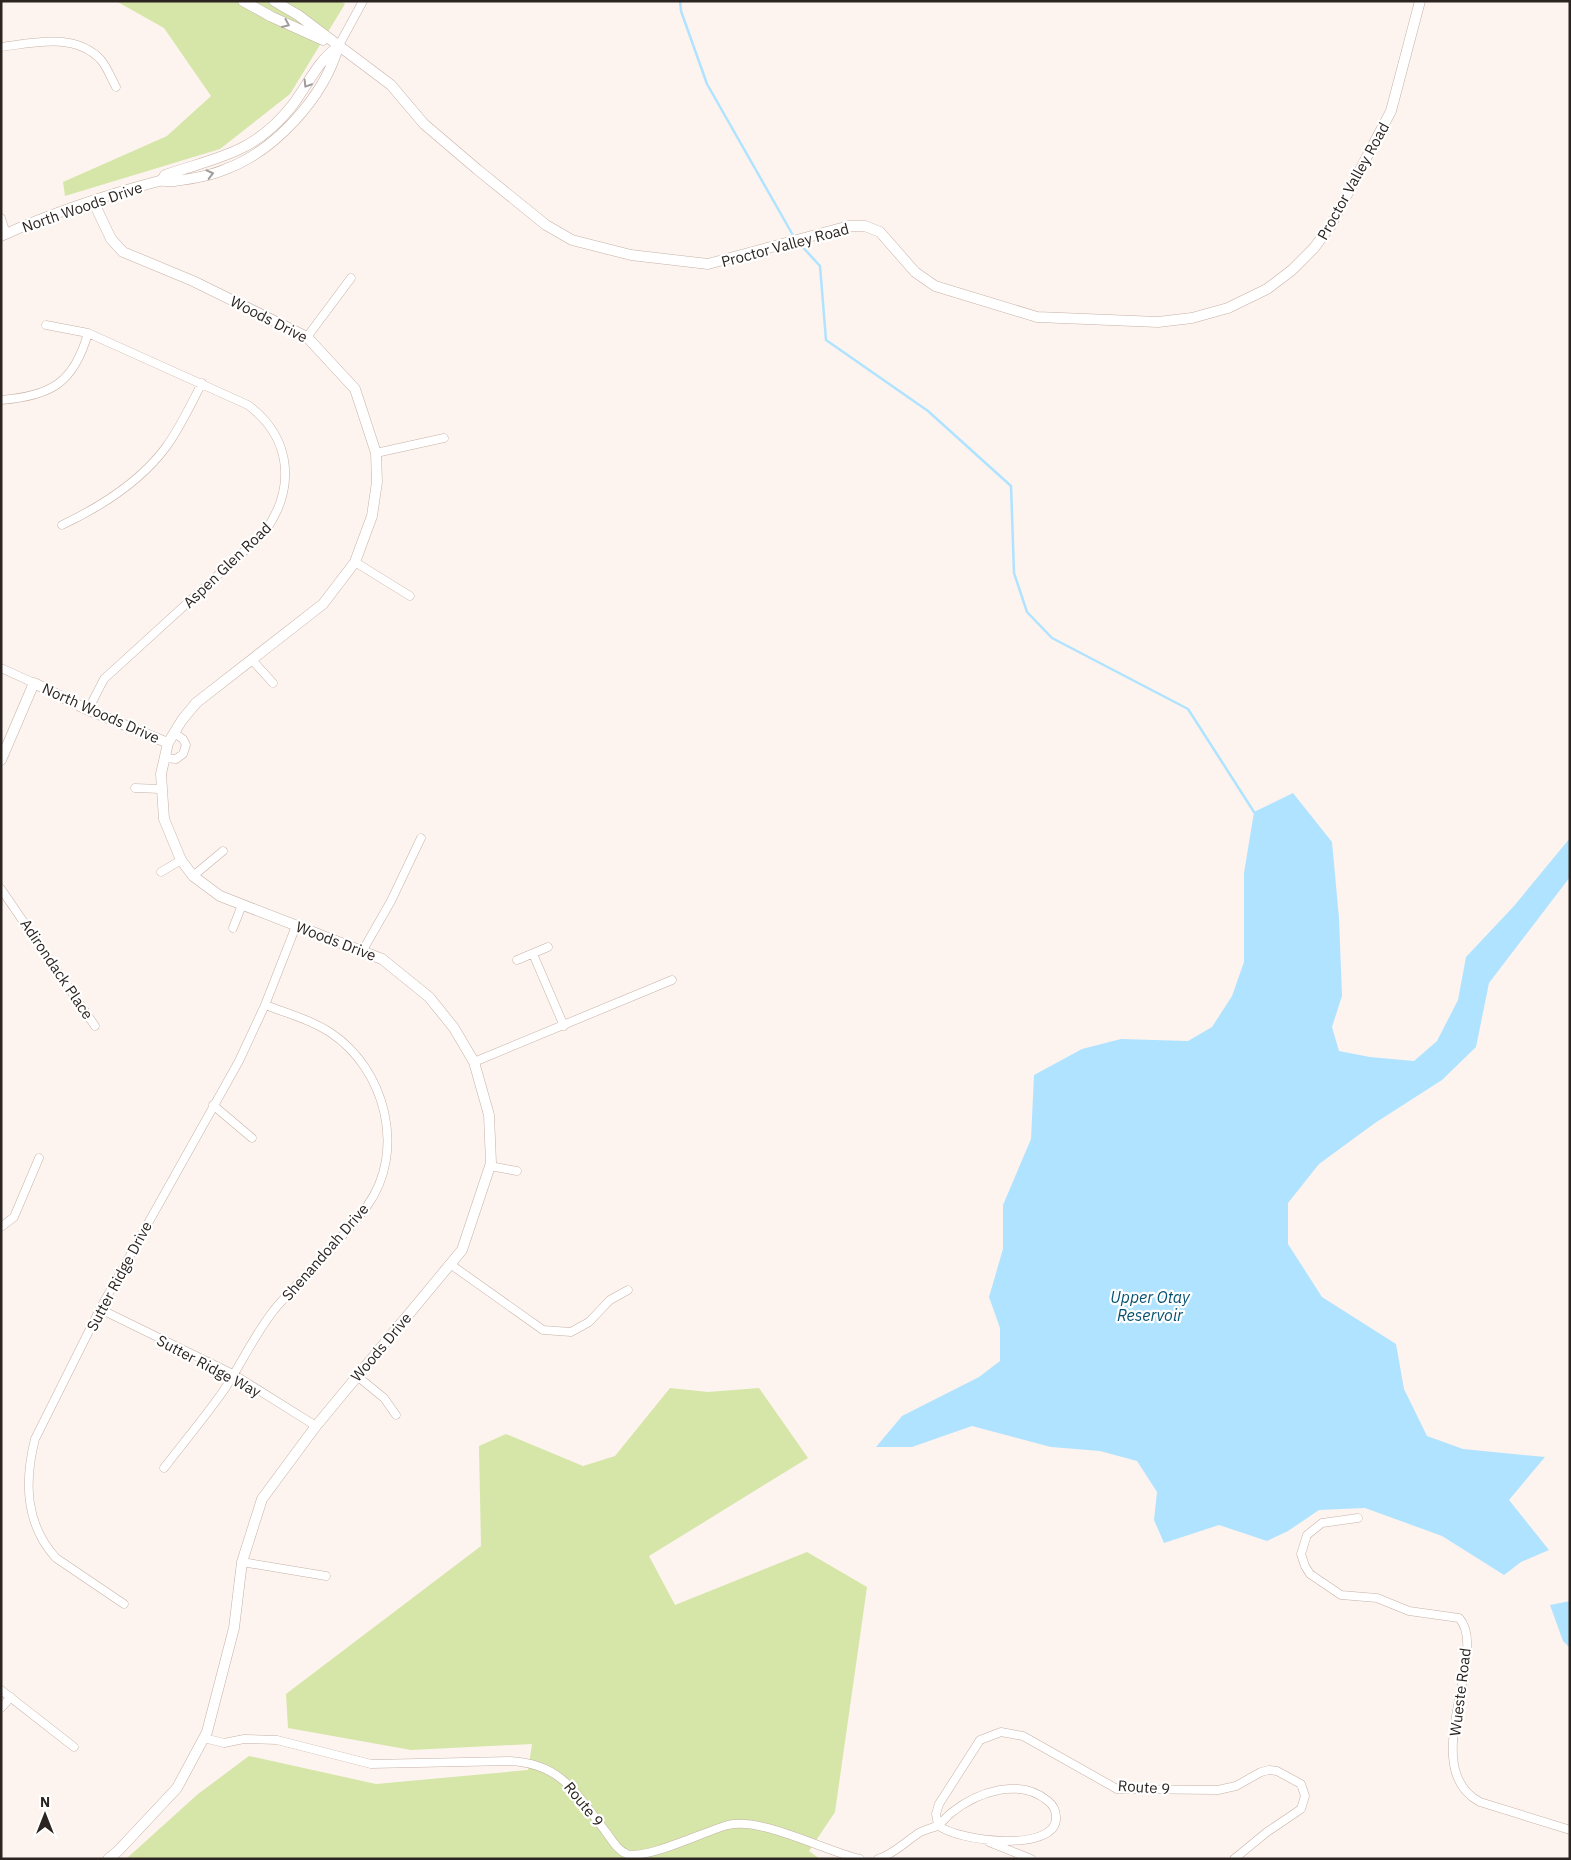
<svg xmlns="http://www.w3.org/2000/svg" width="1571" height="1860" viewBox="0 0 1571 1860" font-family="'IBM Plex Sans',sans-serif">
  <style>
    .green { fill: #d5e6a8 }
    .water { fill: #b0e3ff }
    .lines { fill: none; stroke-linecap: round; stroke-linejoin: round }
    .stream { stroke: #b0e3ff; stroke-width: 2.5 }
    .minor-casing { stroke: #c6b1a6; stroke-width: 9 }
    .tertiary-casing { stroke: #c6b1a6; stroke-width: 11 }
    .minor { stroke: #fff; stroke-width: 8 }
    .tertiary { stroke: #fff; stroke-width: 10 }
    .oneway { stroke: #a09c9b }
    .labels { text-anchor: middle; dominant-baseline: central; stroke-width: 4.5; stroke-linejoin: round; paint-order: stroke }
    .street-label { font-size: 15px; fill: #2c2420; stroke: #fff }
    .water-label { font-size: 16px; font-style: italic; fill: #05516f; stroke: #fff }
  </style>
  <rect width="100%" height="100%" fill="#fdf4ef"/>
  <path class="green" d="M 116,1 L 341,1 L 345,4 L 290,94 L 220,149 L 65,196 L 63,182 L 167,136 L 211,96 L 164,28 Z
    M 670,1388 L 708,1392 L 759,1388 L 808,1458 L 649,1556 L 675,1605 L 807,1552 L 867,1587 L 835,1812 L 809,1851 L 820,1859 L 126,1859 L 198,1794 L 249,1756 L 376,1784 L 528,1770 L 532,1744 L 411,1750 L 288,1728 L 286,1694 L 481,1546 L 479,1446 L 506,1434 L 583,1466 L 615,1456 Z"/>
  <path class="water" d="M 1293,793 L 1332,842 L 1339,918 L 1342,996 L 1332,1027 L 1339,1051 L 1370,1057 L 1414,1061 L 1437,1041 L 1458,1000 L 1466,957 L 1514,906 L 1570,838 L 1570,877 L 1489,983 L 1476,1047 L 1442,1080 L 1375,1123 L 1319,1164 L 1288,1203 L 1288,1244 L 1322,1297 L 1396,1344 L 1404,1389 L 1427,1436 L 1463,1449 L 1545,1457 L 1509,1500 L 1549,1550 L 1521,1562 L 1504,1575 L 1442,1536 L 1365,1508 L 1319,1510 L 1288,1531 L 1267,1541 L 1219,1525 L 1164,1543 L 1154,1520 L 1157,1492 L 1137,1461 L 1100,1451 L 1051,1447 L 972,1426 L 912,1447 L 876,1447 L 902,1416 L 979,1377 L 1000,1361 L 1000,1328 L 989,1297 L 1003,1249 L 1003,1205 L 1031,1139 L 1034,1075 L 1082,1049 L 1121,1039 L 1188,1041 L 1212,1027 L 1232,996 L 1244,962 L 1244,873 L 1254,812 Z
    M 1570,1601 L 1570,1648 L 1563,1641 L 1550,1605 Z"/>
  <g class="lines">
    <path class="stream" d="M 680,1 L 681,11 L 707,84 L 794,237
      M 799,243 L 820,266 L 826,340 L 928,411 L 1011,486 L 1014,573 L 1027,612 L 1052,638 L 1188,709 L 1254,812"/>
    <defs>
      <path id="minor" d="M 1,47 C 33,43 75,32 101,60 C 107,67 111,78 116,87
        M 338,47 L 363,1
        M 1,218 L 6,234
        M 46,325 L 88,333 L 248,405 C 293,439 296,490 263,534 L 104,679 L 88,710
        M 307,337 L 351,278
        M 1,400 C 51,396 74,383 88,333
        M 376,453 L 444,438
        M 62,525 C 100,507 141,481 166,447 C 180,428 191,404 202,383
        M 355,562 L 410,596
        M 252,660 L 273,683
        M 1,668 L 34,683
        M 164,758 L 176,759 L 183,754 L 186,745 L 183,739 L 174,733
        M 135,788 L 160,789
        M 161,872 L 181,860
        M 193,876 L 223,851
        M 1,889 L 95,1026
        M 233,928 L 242,905
        M 363,950 L 391,901 L 421,838
        M 533,954 L 564,1026
        M 517,960 L 548,947
        M 474,1062 L 672,980
        M 213,1105 L 252,1138
        M 490,1166 L 517,1171
        M 1,1227 L 14,1217 L 39,1158
        M 450,1264 L 543,1330 L 571,1332 L 589,1322 L 610,1300 L 628,1290
        M 100,1309 L 233,1374 L 316,1426
        M 357,1376 L 384,1398 L 396,1415
        M 164,1468 C 184,1442 205,1417 224,1390 C 241,1364 255,1334 274,1310 C 304,1274 340,1243 367,1206 C 407,1151 385,1069 331,1033 C 311,1020 287,1013 265,1005
        M 1358,1518 L 1322,1523 L 1307,1535 L 1301,1554 L 1305,1566 L 1310,1574 L 1341,1595 L 1377,1598 L 1409,1611 L 1459,1618 C 1491,1651 1415,1768 1480,1802 L 1570,1830
        M 242,1562 L 326,1576
        M 124,1604 L 56,1558 C 25,1524 24,1482 35,1439 L 100,1309 L 239,1061 L 265,1005 L 296,926
        M 1,1690 L 74,1747
        M 1,1708 L 11,1697
        M 204,1738 L 224,1743 L 244,1739 L 277,1740 L 371,1764 L 510,1761 C 563,1764 576,1794 606,1832 C 612,1840 617,1850 627,1854 C 647,1860 705,1831 728,1825 C 763,1817 824,1851 860,1859
        M 989,1842 L 1031,1859
        M 878,1859 C 892,1855 904,1843 916,1835 C 922,1830 930,1829 937,1826 C 942,1823 946,1817 951,1813 C 977,1792 1020,1777 1048,1801 C 1053,1805 1056,1811 1056,1817 C 1058,1853 957,1842 938,1825 L 936,1814 L 939,1804 L 980,1740 L 1001,1732 L 1023,1736 L 1117,1789 L 1218,1790 L 1236,1786 L 1261,1772 L 1269,1770 L 1277,1771 L 1301,1784 L 1305,1796 L 1301,1809 L 1267,1832 L 1234,1859"/>
      <path id="tertiary" d="M 243,1 L 272,17 L 323,40
        M 274,1 L 298,15 L 391,85 L 424,124 L 478,170 L 546,225 L 572,240 L 631,255 L 708,264 L 849,226 L 865,226 L 880,232 L 915,272 L 935,286 L 1037,317 L 1158,322 L 1192,318 L 1228,308 L 1267,289 L 1292,270 L 1314,248 L 1331,225 L 1391,111 L 1420,1
        M 162,180 L 165,175 C 218,157 253,154 291,107 C 307,87 317,61 338,47
        M 93,201 L 111,239 L 123,252 L 193,281 L 307,337 L 355,389 L 376,453 L 377,482 L 372,516 L 355,562 L 323,604 L 196,703 L 182,720 L 168,743 L 161,774 L 164,819 L 181,860 L 193,876 L 220,896 L 382,959 L 429,997 L 454,1028 L 474,1062 L 489,1115 L 491,1163 L 462,1250 L 316,1426 L 262,1499 L 242,1562 L 234,1628 L 207,1732 L 177,1788 L 118,1851 L 108,1859
        M 1,236 C 52,213 106,195 159,181 C 164,180 169,182 174,181 C 191,179 210,176 226,169 C 275,151 324,97 338,47
        M 1,760 L 34,683 L 88,710 L 168,743"/>
    </defs>
    <use href="#minor" class="minor-casing"/>
    <use href="#tertiary" class="tertiary-casing"/>
    <use href="#minor" class="minor"/>
    <use href="#tertiary" class="tertiary"/>
  </g>
  <defs><path id="oneway-chevron" d="M-2-3.5L2.5 0L-2 3.5" fill="none" stroke-width="1.6" stroke-linecap="round" stroke-linejoin="round" transform="scale(1.25)"/></defs>
  <g class="oneway">
    <use href="#oneway-chevron" transform="translate(286 24) rotate(24)"/>
    <use href="#oneway-chevron" transform="translate(307 84) rotate(122)"/>
    <use href="#oneway-chevron" transform="translate(210 174) rotate(-14)"/>
  </g>
  <g class="labels">
    <g class="street-label">
      <text transform="translate(1353 181) rotate(-61)">Proctor Valley Road</text>
      <text transform="translate(82 207) rotate(-19)">North Woods Drive</text>
      <text transform="translate(785 245) rotate(-15)">Proctor Valley Road</text>
      <text transform="translate(269 319) rotate(27)">Woods Drive</text>
      <text transform="translate(227 565) rotate(-44)">Aspen Glen Road</text>
      <text transform="translate(101 713) rotate(24)">North Woods Drive</text>
      <text transform="translate(336 941) rotate(21)">Woods Drive</text>
      <text transform="translate(57 969) rotate(56)">Adirondack Place</text>
      <text transform="translate(325 1252) rotate(-49)">Shenandoah Drive</text>
      <text transform="translate(119 1276) rotate(-62)">Sutter Ridge Drive</text>
      <text transform="translate(381 1347) rotate(-50)">Woods Drive</text>
      <text transform="translate(209 1366) rotate(28)">Sutter Ridge Way</text>
      <text transform="translate(1460 1692) rotate(-83)">Wueste Road</text>
      <text transform="translate(1144 1787) rotate(4)">Route 9</text>
      <text transform="translate(584 1804) rotate(51)">Route 9</text>
    </g>
    <g class="water-label">
      <text x="1150" y="1297">Upper Otay<tspan x="1150" dy="18">Reservoir</tspan></text>
    </g>
  </g>
  <rect width="1571" height="1860" fill="none" stroke="#2c2420" stroke-width="5"/>
  <g transform="translate(45 1815)" stroke="#ffffff" stroke-width="4" paint-order="stroke">
  <path d="M0-4L9 19L0 12L-9 19Z" fill="#2c2420"/>
  <text y="-8" font-size="14" font-weight="bold" text-anchor="middle" fill="#2c2420">N</text>
  </g>
</svg>
